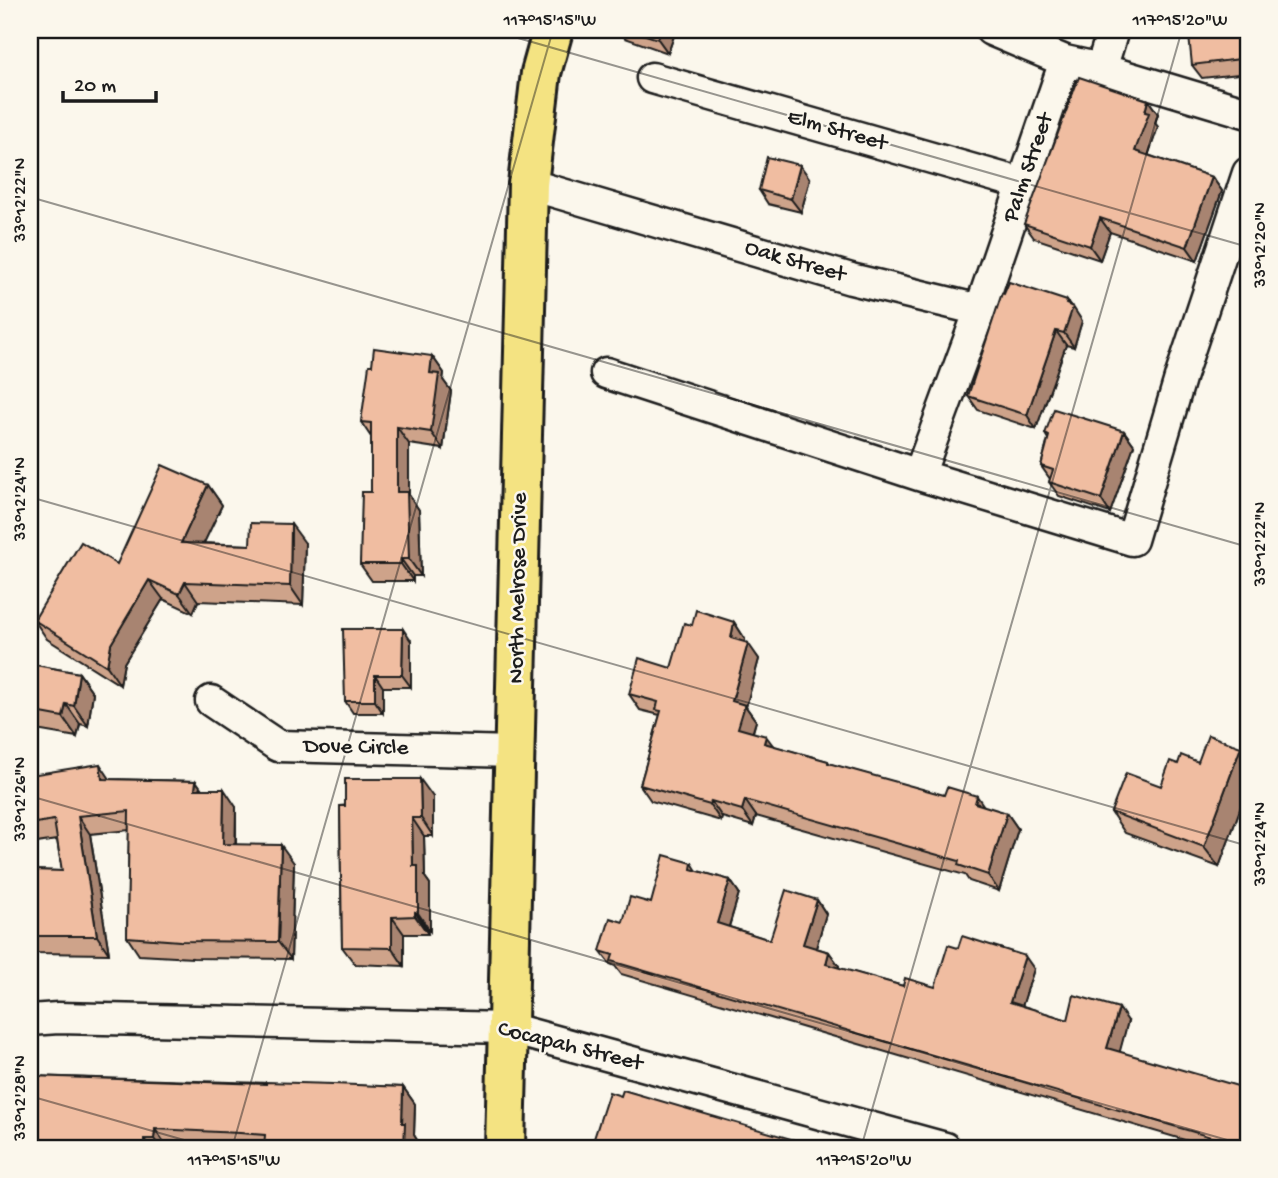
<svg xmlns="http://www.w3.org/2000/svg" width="1278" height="1178" viewBox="0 0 1278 1178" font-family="'Gochi Hand',sans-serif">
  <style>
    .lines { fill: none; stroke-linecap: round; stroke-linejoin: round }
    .minor-casing { stroke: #1c1c1c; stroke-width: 35 }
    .primary-casing { stroke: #1c1c1c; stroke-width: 44 }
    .minor { stroke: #fbf7ec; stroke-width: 30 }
    .primary { stroke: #f4e382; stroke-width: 38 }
    .wall { fill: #cea38a; stroke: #1c1c1c; stroke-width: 2 }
    .shaded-wall { fill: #a88471; stroke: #1c1c1c; stroke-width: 2 }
    .building { fill: #f0bda1; stroke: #1c1c1c; stroke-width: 2 }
    .ticks { fill: none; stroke: #1c1c1c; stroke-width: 2; stroke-opacity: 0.45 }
    .labels { text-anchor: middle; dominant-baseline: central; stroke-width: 5; stroke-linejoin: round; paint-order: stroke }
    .street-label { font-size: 23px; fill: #1c1c1c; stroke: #fbf7ec }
    .neatline { fill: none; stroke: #1c1c1c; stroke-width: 2.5 }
    .ticks-label { font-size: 18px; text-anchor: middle; fill: #1c1c1c }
  </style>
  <rect width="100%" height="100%" fill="#fbf7ec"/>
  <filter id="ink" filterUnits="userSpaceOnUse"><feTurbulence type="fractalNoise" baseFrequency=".0143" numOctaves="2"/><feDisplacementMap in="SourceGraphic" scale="14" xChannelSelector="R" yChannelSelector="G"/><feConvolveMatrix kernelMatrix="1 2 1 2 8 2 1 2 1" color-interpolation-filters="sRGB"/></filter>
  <g filter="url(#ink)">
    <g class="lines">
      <defs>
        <path id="minor" d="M 991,30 L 1065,61 L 1101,69 L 1248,113
          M 1101,69 L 1113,30
          M 652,78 L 1023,184
          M 528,184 L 851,279 L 980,310
          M 606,373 L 919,475 L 1132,540 L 1181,375 L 1248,173
          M 919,475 L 980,310 L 1065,61
          M 211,701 L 278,746 L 514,752
          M 30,1020 L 58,1018 L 508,1028 L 945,1148"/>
        <path id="primary" d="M 505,1148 L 528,184 L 541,73 L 553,30"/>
      </defs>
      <use href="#minor" class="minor-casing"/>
      <use href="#primary" class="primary-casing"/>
      <use href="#minor" class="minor"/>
      <use href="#primary" class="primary"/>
    </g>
    <path class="wall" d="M 618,30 L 676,30 L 668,53 L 625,38 Z
      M 1248,30 L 1248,73 L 1202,78 L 1192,65 L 1223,32 Z
      M 1148,100 L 1158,114 L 1155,123 L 1158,127 L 1148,155 L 1212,177 L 1222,191 L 1197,261 L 1110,232 L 1100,260 L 1034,238 L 1024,224 Z
      M 810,179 L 801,212 L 768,204 L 759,190 Z
      M 1067,301 L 1082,321 L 1074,347 L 1066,345 L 1036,429 L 978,410 L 968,396 Z
      M 432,356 L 444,373 L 443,380 L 451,391 L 443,449 L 409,444 L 409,495 L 419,510 L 421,576 L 413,576 L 413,581 L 372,581 L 360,564 L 371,492 L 371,437 L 361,422 L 372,365 Z
      M 1124,431 L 1134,445 L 1110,513 L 1059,496 L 1049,482 L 1050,479 L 1041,466 L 1048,439 L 1045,434 Z
      M 208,485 L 222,505 L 203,543 L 250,545 L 305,543 L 303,605 L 198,601 L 193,613 L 163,599 L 124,663 L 120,685 L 47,639 L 34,620 L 117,564 Z
      M 734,622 L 745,639 L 745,642 L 759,659 L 746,707 L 756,721 L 753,732 L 773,746 L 828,761 L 830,764 L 1007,813 L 1018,829 L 999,891 L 969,881 L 965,875 L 756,816 L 753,826 L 722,817 L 721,821 L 651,801 L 640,785 L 660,715 L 640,710 L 629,694 L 671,668 L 692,625 Z
      M 411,641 L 411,687 L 383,687 L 383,713 L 353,713 L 345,701 Z
      M 30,664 L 79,673 L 93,693 L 88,726 L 80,724 L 77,737 L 30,729 Z
      M 1241,747 L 1248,757 L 1248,787 L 1219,867 L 1125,833 L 1111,812 L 1161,786 L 1178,764 L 1198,762 Z
      M 30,775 L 110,779 L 196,781 L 202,789 L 236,807 L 236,845 L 294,863 L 291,959 L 193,958 L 139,955 L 127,937 L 129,830 L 90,834 L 109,954 L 34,953 L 30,947 L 30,870 L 62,871 L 57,840 L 30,844 Z
      M 433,797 L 433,836 L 424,836 L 425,877 L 430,884 L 430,931 L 427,930 L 428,934 L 404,934 L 404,966 L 355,964 L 342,947 L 340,806 Z
      M 692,863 L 697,871 L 730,880 L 739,893 L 729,927 L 770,940 L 817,900 L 826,914 L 816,948 L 829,952 L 839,966 L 838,968 L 903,986 L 935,987 L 1034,969 L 1022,1006 L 1068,1020 L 1128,1021 L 1119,1052 L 1248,1148 L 1212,1148 L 621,974 L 615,966 L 610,964 L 600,951 L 623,922 L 651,903 Z
      M 30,1076 L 403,1087 L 415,1104 L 414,1135 L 417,1140 L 417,1148 L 229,1148 L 166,1145 L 166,1148 L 30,1148 Z"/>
    <path class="shaded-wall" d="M 661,30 L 676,30 L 668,53 L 658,39 Z
      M 1148,100 L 1158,114 L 1155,123 L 1158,127 L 1145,165 L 1135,151 Z
      M 800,165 L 810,179 L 801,212 L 791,199 Z
      M 1212,177 L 1222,191 L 1197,261 L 1187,247 Z
      M 1100,218 L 1110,232 L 1100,260 L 1090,246 Z
      M 1067,301 L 1072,309 L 1073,307 L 1082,321 L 1074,347 L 1064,333 Z
      M 1056,331 L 1066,345 L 1036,429 L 1027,415 Z
      M 432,356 L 444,373 L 443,380 L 451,391 L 443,449 L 431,432 L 430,373 Z
      M 397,427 L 409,444 L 409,495 L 419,510 L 421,576 L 409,559 L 397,492 Z
      M 1124,431 L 1134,445 L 1110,513 L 1101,499 Z
      M 208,485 L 222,505 L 195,562 L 181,543 Z
      M 291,524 L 305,543 L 303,605 L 290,586 Z
      M 401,559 L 413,576 L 413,581 L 401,564 Z
      M 149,580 L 163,599 L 124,663 L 120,685 L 107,666 L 111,644 Z
      M 185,582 L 198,601 L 193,613 L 179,594 Z
      M 734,622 L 745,639 L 743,654 L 731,638 Z
      M 403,629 L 411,641 L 411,687 L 402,675 Z
      M 748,643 L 759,659 L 746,707 L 756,721 L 749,744 L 738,728 L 732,701 Z
      M 79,673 L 93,693 L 88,726 L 74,706 Z
      M 375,675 L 383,687 L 383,713 L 375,701 Z
      M 66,704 L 80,724 L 77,737 L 63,717 Z
      M 766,736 L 778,752 L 764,743 Z
      M 1241,747 L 1248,757 L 1248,787 L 1219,867 L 1204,847 Z
      M 100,764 L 112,782 L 102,779 Z
      M 420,779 L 433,797 L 433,836 L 421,818 Z
      M 196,781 L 208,798 L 195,789 Z
      M 224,789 L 236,807 L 235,862 L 223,844 Z
      M 977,796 L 988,812 L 975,803 Z
      M 745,800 L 756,816 L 753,826 L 742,810 Z
      M 711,801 L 722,817 L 721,821 L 710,805 Z
      M 1007,813 L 1018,829 L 999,891 L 988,875 Z
      M 78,816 L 90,834 L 109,954 L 97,936 Z
      M 412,818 L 424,836 L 425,877 L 430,884 L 430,931 L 418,913 L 413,866 Z
      M 281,845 L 294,863 L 291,959 L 278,942 Z
      M 730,880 L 739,893 L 726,936 L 717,923 Z
      M 817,900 L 826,914 L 813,958 L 803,944 Z
      M 415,912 L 427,930 L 428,934 L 415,916 Z
      M 392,917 L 404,934 L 404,966 L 392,948 Z
      M 829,952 L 839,966 L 835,978 L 826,964 Z
      M 1025,956 L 1034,969 L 1019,1016 L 1010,1002 Z
      M 1119,1008 L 1128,1021 L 1117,1062 L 1107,1048 Z
      M 403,1087 L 415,1104 L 414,1135 L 417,1140 L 417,1148 L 404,1148 L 402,1123 Z
      M 155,1129 L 166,1145 L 166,1148 L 161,1148 L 154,1139 Z
      M 144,1139 L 151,1148 L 145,1148 L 144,1147 Z"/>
    <path class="building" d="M 630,30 L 661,30 L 658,39 Z
      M 1223,30 L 1248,30 L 1248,58 L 1192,65 L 1189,36 L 1223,32 Z
      M 1079,77 L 1148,100 L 1145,112 L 1149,113 L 1135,151 L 1212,177 L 1187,247 L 1100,218 L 1090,246 L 1024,224 Z
      M 767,157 L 800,165 L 791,199 L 759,190 Z
      M 1009,282 L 1067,301 L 1066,304 L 1073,307 L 1064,333 L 1056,331 L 1027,415 L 968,396 L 1002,293 L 1004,294 Z
      M 374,348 L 432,356 L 430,373 L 439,374 L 431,432 L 397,427 L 397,492 L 407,492 L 409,559 L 401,559 L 401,564 L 360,564 L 362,492 L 371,492 L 371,423 L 361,422 L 369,365 L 372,365 Z
      M 1054,409 L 1124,431 L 1101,499 L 1049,482 L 1053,470 L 1041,466 L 1049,436 L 1045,434 Z
      M 162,465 L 208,485 L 181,543 L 250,545 L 251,523 L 291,524 L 290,586 L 185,582 L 179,594 L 149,580 L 111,644 L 107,666 L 34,620 L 81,542 L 117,564 Z
      M 696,610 L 734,622 L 731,638 L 748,643 L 732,701 L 745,705 L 738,728 L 766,736 L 764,743 L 828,761 L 828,763 L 944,795 L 947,787 L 977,796 L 975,803 L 1007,813 L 988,875 L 958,865 L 959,861 L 745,800 L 742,810 L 711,801 L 710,805 L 640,785 L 661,711 L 656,710 L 658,702 L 629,694 L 639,658 L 671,668 L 684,623 L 692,625 Z
      M 343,629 L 403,629 L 402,675 L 375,675 L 375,701 L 345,701 Z
      M 30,664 L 79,673 L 74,706 L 66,704 L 63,717 L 30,711 Z
      M 1208,735 L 1241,747 L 1204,847 L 1111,812 L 1126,773 L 1161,786 L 1170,761 L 1178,764 L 1181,755 L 1198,762 Z
      M 100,764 L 102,779 L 196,781 L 195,789 L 224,789 L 223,844 L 281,845 L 278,942 L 180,941 L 127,937 L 129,811 L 78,816 L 97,936 L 30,936 L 30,870 L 62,871 L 54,820 L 30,824 L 30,775 Z
      M 345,779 L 420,779 L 421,818 L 412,818 L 413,866 L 418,866 L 418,913 L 415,912 L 415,916 L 392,917 L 392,948 L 342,947 L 340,806 L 345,806 Z
      M 664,855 L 692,863 L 691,869 L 730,880 L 717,923 L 770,940 L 786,890 L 817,900 L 803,944 L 829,952 L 826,964 L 903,986 L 905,978 L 935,987 L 948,945 L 958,948 L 962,936 L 1025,956 L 1010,1002 L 1068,1020 L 1074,995 L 1119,1008 L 1107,1048 L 1248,1089 L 1248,1148 L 611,961 L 613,955 L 600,951 L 610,918 L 623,922 L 630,897 L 651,903 Z
      M 30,1076 L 266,1084 L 266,1082 L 333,1084 L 403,1087 L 402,1123 L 405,1123 L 404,1148 L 264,1148 L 265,1135 L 240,1133 L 155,1129 L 154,1139 L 144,1139 L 144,1147 L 37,1146 L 37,1138 L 30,1137 Z
      M 623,1090 L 822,1148 L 591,1148 L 609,1092 L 621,1096 Z"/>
  </g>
  <path class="ticks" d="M 490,30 L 1248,247M 30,197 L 1248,547M 30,497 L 1248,846M 30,796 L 1248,1146M 30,1096 L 212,1148M 232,1148 L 553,30M 861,1148 L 1182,30"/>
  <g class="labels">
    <g class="street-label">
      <text transform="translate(837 131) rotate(16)">Elm Street</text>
      <text transform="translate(1029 168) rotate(-71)">Palm Street</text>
      <text transform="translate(795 262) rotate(16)">Oak Street</text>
      <text transform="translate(519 588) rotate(-89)">North Melrose Drive</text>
      <text transform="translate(356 748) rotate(1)">Dove Circle</text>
      <text transform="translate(570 1047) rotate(14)">Cocapah Street</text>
    </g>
  </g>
  <rect width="1278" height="1178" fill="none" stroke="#fbf7ec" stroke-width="77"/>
  <path d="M63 91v10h93v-10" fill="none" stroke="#1c1c1c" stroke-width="3.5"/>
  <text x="74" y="91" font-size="21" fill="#1c1c1c" stroke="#fbf7ec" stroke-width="5" paint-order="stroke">20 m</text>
  <rect x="38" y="38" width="1202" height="1102" class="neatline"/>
  <g class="ticks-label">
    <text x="550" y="25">117°15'15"W</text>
    <text x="1180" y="25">117°15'20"W</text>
    <text transform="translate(19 200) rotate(-90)" y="6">33°12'22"N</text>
    <text transform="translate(1259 245) rotate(-90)" y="6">33°12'20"N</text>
    <text transform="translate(19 499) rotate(-90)" y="6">33°12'24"N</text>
    <text transform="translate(1259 544) rotate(-90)" y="6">33°12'22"N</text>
    <text transform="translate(19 799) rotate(-90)" y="6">33°12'26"N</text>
    <text transform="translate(1259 844) rotate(-90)" y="6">33°12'24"N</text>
    <text transform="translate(19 1098) rotate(-90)" y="6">33°12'28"N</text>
    <text x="234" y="1165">117°15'15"W</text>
    <text x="864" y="1165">117°15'20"W</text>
  </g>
</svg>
